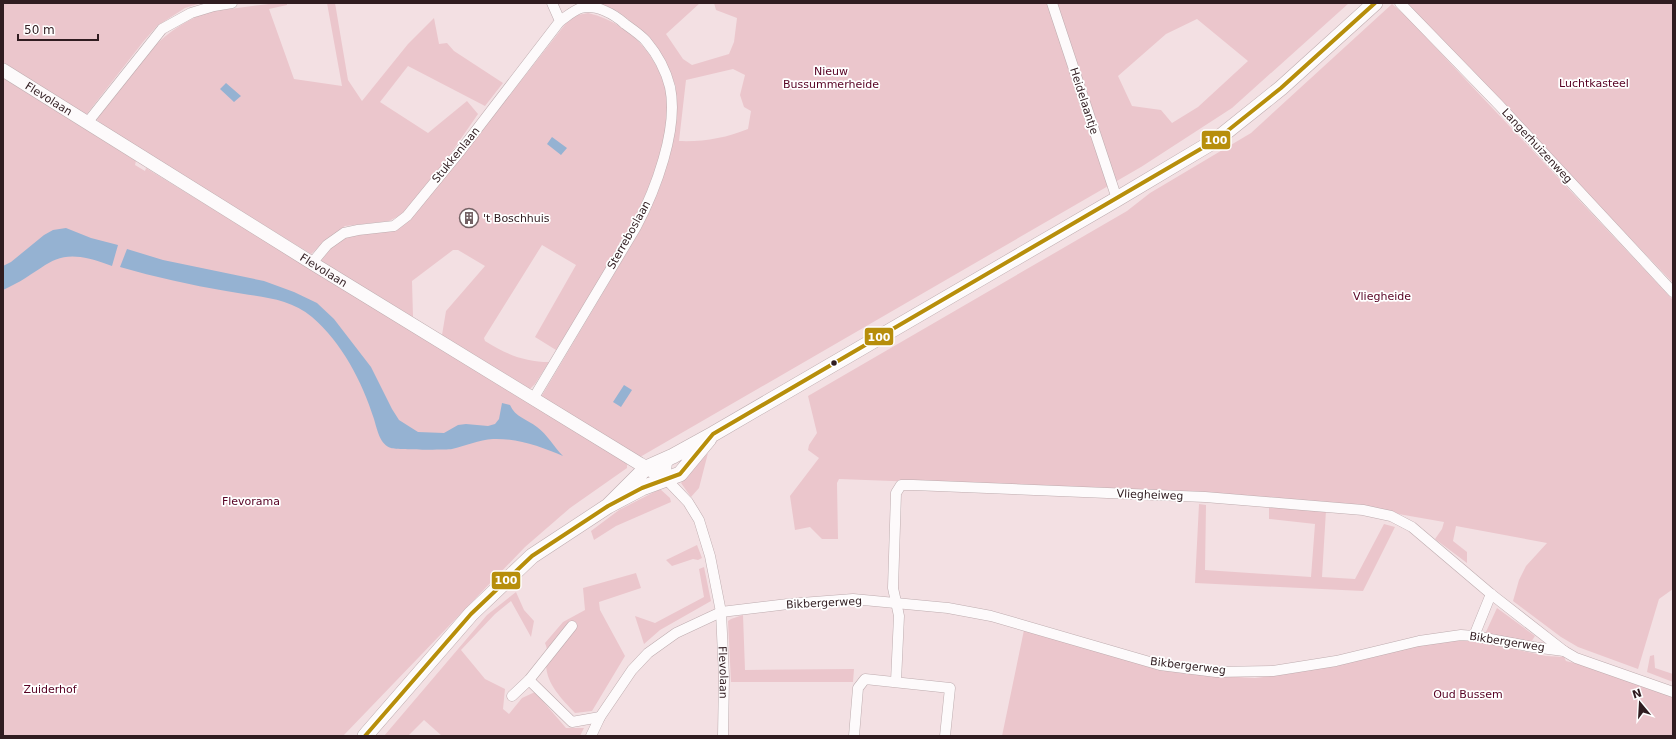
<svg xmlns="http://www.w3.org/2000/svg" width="1676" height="739" viewBox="0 0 1676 739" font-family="'DejaVu Sans',sans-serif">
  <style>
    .green { fill: #ebc6cc; fill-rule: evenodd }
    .water { fill: #95b2d2 }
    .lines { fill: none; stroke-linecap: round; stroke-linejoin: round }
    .minor-casing { stroke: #beacaf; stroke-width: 11 }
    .tertiary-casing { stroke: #beacaf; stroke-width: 14 }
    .secondary-casing { stroke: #beacaf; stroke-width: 16 }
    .minor { stroke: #fdfafb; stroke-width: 10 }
    .tertiary { stroke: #fdfafb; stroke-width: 13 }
    .secondary { stroke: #fdfafb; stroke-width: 15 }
    .bus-1-casing { stroke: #fff; stroke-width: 7 }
    .bus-1 { stroke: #b78e0b; stroke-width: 4 }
    .bus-dot { fill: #301c20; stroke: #fff; stroke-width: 1.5 }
    .labels { text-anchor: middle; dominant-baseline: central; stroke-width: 3.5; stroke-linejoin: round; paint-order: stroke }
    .park-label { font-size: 11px; fill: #570223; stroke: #fff }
    .street-label { font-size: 11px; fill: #301c20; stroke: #fff }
    .poi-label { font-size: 11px; fill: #301c20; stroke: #fff; text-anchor: start }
    .line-badge { stroke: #fff; stroke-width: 1.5 }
    .badge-label { font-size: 11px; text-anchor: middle; font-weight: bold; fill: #fff }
  </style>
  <rect width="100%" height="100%" fill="#f3e0e3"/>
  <path class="green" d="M 3,3 L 201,3 L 185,8 L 157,26 L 143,42 L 86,115 L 3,62 Z
    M 276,3 L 287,3 L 287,5 L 269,9 L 294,79 L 342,86 L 327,3 L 335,3 L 348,80 L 362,101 L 408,44 L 434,18 L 439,44 L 447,43 L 454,51 L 503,83 L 485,106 L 408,66 L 380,102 L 428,133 L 467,101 L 478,114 L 440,169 L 401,215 L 389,221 L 345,226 L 322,244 L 311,254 L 111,131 L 97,120 L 98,117 C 127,77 157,30 206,13 C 214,10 222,10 230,9 C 245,7 261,5 276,3 Z
    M 597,3 L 700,3 L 666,34 L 683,59 L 692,65 L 729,54 L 734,42 L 737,18 L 716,10 L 714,3 L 1349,3 L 1232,108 L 1141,167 L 640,457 L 541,397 L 642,227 L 661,184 L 676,103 L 676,87 L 670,71 L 655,45 L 629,20 L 617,11 ZM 1197,19 L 1248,61 L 1198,107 L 1172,123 L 1161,110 L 1132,106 L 1118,76 L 1166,34 ZM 733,69 L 745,75 L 740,95 L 744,107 L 751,111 L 748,129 C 726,138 703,142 679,141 L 686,80 Z
    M 1408,3 L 1673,3 L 1673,283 L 1414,12 Z
    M 1392,4 L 1406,16 C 1495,111 1584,205 1673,300 L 1673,589 L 1659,599 L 1638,669 L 1578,647 L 1561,637 L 1513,601 L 1519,580 L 1526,566 L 1547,543 L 1456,526 L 1453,541 L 1467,552 L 1467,563 L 1435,539 L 1442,529 L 1444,522 L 1387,512 L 1362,505 L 1230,494 L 839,479 L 837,483 L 838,539 L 822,539 L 810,527 L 795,530 L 790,496 L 819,458 L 808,450 L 809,445 L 817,433 L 808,396 L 1127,211 L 1150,193 L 1251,133 Z
    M 588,13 C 613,19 634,33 649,54 C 659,69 666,84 668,102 C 669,114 666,128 663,141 C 654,183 636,217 614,254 C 595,287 576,318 556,350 L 535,337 L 576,265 L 542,245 L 484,338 L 485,341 C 505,354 525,362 549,362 L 535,384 L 530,389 L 442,335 L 446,311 L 485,266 L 458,250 L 453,250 L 412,281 L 413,317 L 321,261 L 331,248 L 349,235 L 411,218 L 451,170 L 567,22 L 578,15 Z
    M 3,78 L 136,161 L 135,165 L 145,171 L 146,168 L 627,463 L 627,468 L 570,508 L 525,547 L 343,736 L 3,736 Z
    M 708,453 L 699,488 L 691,497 L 681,483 Z
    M 660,489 L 670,498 L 671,502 L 616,526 L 594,540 L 591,531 L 619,510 Z
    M 1199,504 L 1206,505 L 1205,570 L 1311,577 L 1315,524 L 1269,519 L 1269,507 L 1326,510 L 1322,577 L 1355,579 L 1384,524 L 1395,527 L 1363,591 L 1195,583 Z
    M 697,545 L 702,558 L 698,560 L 693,559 L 672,566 L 666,560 Z
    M 704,567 L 711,601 L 660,630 L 644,644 L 635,616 L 655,623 L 704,597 L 699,569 Z
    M 636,573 L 641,588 L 599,602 L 600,610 L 625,656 L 592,711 L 575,713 C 562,699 547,685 546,665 C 545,654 550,656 545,643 L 563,622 L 585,610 L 583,588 Z
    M 516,592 L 524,610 L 534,621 L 531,637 L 511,601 L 495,614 L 461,650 L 485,679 L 505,689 L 503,709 L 509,714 L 522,698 L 535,692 L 566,728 L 584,728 L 580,736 L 442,736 L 424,720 L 408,736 L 384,736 L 487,615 Z
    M 1497,608 L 1535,636 L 1531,642 L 1485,634 Z
    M 743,615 L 745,670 L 854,669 L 853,682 L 731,682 L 728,621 L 731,619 Z
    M 1024,630 L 1130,661 L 1188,674 L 1255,678 L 1272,676 L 1337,665 L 1399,649 L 1442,641 L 1477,641 L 1546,656 L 1564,657 L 1566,661 L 1590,667 L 1673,697 L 1673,736 L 1002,736 Z
    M 1654,655 L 1655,668 L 1673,674 L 1673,682 L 1647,672 L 1650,656 Z"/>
  <path class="water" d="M 226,83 L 241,96 L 234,102 L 220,89 Z
    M 552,137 L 567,148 L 561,155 L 547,144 Z
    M 66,228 L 91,238 L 118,245 L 112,266 C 51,242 52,268 3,290 L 3,266 L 11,262 L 44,235 L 53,230 Z
    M 127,249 L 163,260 L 264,281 L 294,292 L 317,303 L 334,319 L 371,367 L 392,409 L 399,420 L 418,432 L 444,433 L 458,425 L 466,424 L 488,426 L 495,424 L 499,419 L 502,403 L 510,405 C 515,417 527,419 537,427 C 547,434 554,447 563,456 C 542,447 516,438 493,439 C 479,440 465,446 452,449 C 446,450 397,450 391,448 C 380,445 377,429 374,419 C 362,381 342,343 312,317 C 287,296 256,297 226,291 C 191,285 155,277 120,267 Z
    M 624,385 L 632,390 L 621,407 L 613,402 Z"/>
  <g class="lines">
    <defs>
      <g id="minor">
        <path d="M 1052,3 L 1117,199"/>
        <path d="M 1400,3 L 1499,105 L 1673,292"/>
        <path d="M 87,123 L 162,29 L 191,13 L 214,6 L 232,3"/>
        <path d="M 312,263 L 327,245 L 344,233 L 358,230 L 394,226 L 407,216 L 461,150 L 560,21 L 552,3"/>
        <path d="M 533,399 L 636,227 C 655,191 679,129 670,87 C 666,71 657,54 646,41 C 641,35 632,29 625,24 C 614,14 596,4 581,8 C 574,10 566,17 560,21"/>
        <path id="s1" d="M 672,457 L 667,463 L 666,470 L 666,479 L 688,502 L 699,520 L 710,556 L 721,612 L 724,677 L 723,736"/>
        <path d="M 1474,636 L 1491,594"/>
        <path d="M 529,680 L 572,722 L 600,717"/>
        <path d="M 896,681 L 899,616 L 893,588 L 896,493 L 901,485 L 913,485 L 1205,497 L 1363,510 L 1391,516 L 1412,527 L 1491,594 L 1564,651"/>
        <path d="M 512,696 L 529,680 L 572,626"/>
        <path d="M 591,736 L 600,717 L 632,670 L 648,653 L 676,633 L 721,612 L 788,604 L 853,599 L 948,608 L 991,616 L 1160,665 L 1216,672 L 1273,671 L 1336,661 L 1419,641 L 1461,635 L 1474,636 L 1533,647 L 1564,651 L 1576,658 L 1673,692"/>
        <path d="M 854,736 L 858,688 L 865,679 L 950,688 L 945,736"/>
      </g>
      <g id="tertiary">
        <path id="s2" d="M 3,70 L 312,263 L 640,464 L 666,479"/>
      </g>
      <path id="secondary" d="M 608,506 L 646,468 L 673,456 L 713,434 L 1117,199 L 1216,140 L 1281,88 L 1375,3
        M 365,736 L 471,614 L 532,556 L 608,506 L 642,488 L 680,474 L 709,439"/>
    </defs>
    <use href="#minor" class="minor-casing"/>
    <use href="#tertiary" class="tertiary-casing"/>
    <use href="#secondary" class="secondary-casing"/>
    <use href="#minor" class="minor"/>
    <use href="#tertiary" class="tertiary"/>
    <use href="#secondary" class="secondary"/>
    <defs>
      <path id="bus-1" d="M 365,736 L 471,614 L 532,556 L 608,506 L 642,488 L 680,474 L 713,434 L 1216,140 L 1281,88 L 1375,3"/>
    </defs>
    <use href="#bus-1" class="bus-1-casing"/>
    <use href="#bus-1" class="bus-1"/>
  </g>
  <defs>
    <symbol id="building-ring" viewBox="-11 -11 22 22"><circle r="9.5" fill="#fff" stroke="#746164" stroke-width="1.5"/><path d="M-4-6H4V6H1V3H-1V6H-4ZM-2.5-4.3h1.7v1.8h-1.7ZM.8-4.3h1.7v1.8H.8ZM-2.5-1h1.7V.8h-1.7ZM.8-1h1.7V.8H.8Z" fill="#746164"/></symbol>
  </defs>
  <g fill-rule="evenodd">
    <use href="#building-ring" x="458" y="207" width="22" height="22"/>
  </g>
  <circle class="bus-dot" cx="834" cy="363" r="3.5"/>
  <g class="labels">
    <g class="park-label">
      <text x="831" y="71">Nieuw<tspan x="831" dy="13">Bussummerheide</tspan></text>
      <text x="1594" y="83">Luchtkasteel</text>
      <text x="1382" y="296">Vliegheide</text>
      <text x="251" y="501">Flevorama</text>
      <text x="50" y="689">Zuiderhof</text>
      <text x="1468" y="694">Oud Bussem</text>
    </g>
    <g class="street-label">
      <text stroke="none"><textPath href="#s2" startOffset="54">Flevolaan</textPath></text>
      <text transform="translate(1084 101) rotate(72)">Heidelaantje</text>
      <text transform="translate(1537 146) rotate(47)">Langerhuizenweg</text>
      <text transform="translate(456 155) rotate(-51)">Stukkenlaan</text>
      <text transform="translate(629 235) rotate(-61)">Sterreboslaan</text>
      <text stroke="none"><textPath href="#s2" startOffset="378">Flevolaan</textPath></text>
      <text transform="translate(1150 495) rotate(2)">Vliegheiweg</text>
      <text transform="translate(824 603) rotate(-3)">Bikbergerweg</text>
      <text transform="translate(1507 642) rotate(9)">Bikbergerweg</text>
      <text transform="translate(1188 666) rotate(7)">Bikbergerweg</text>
      <text stroke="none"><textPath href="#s1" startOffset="232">Flevolaan</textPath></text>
    </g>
    <g class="poi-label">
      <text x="483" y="218">'t Boschhuis</text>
    </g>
  </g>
  <g class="line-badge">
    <rect x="1201" y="130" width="30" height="20" rx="4" fill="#b78e0b"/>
    <rect x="864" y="327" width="30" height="19" rx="4" fill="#b78e0b"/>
    <rect x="491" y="571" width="30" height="19" rx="4" fill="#b78e0b"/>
  </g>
  <g class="badge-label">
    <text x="1216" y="144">100</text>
    <text x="879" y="341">100</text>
    <text x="506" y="584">100</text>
  </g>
  <rect width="1676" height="739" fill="none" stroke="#301c20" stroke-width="8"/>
  <g transform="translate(1640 703) rotate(342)" stroke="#ffffff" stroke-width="3" paint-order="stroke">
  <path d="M0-3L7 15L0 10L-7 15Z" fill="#301c20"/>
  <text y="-6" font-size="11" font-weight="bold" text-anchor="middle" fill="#301c20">N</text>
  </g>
  <path d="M18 34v6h80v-6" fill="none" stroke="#301c20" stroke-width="2"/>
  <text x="24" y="34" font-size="12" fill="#301c20" stroke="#ffffff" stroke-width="3" paint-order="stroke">50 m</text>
</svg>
